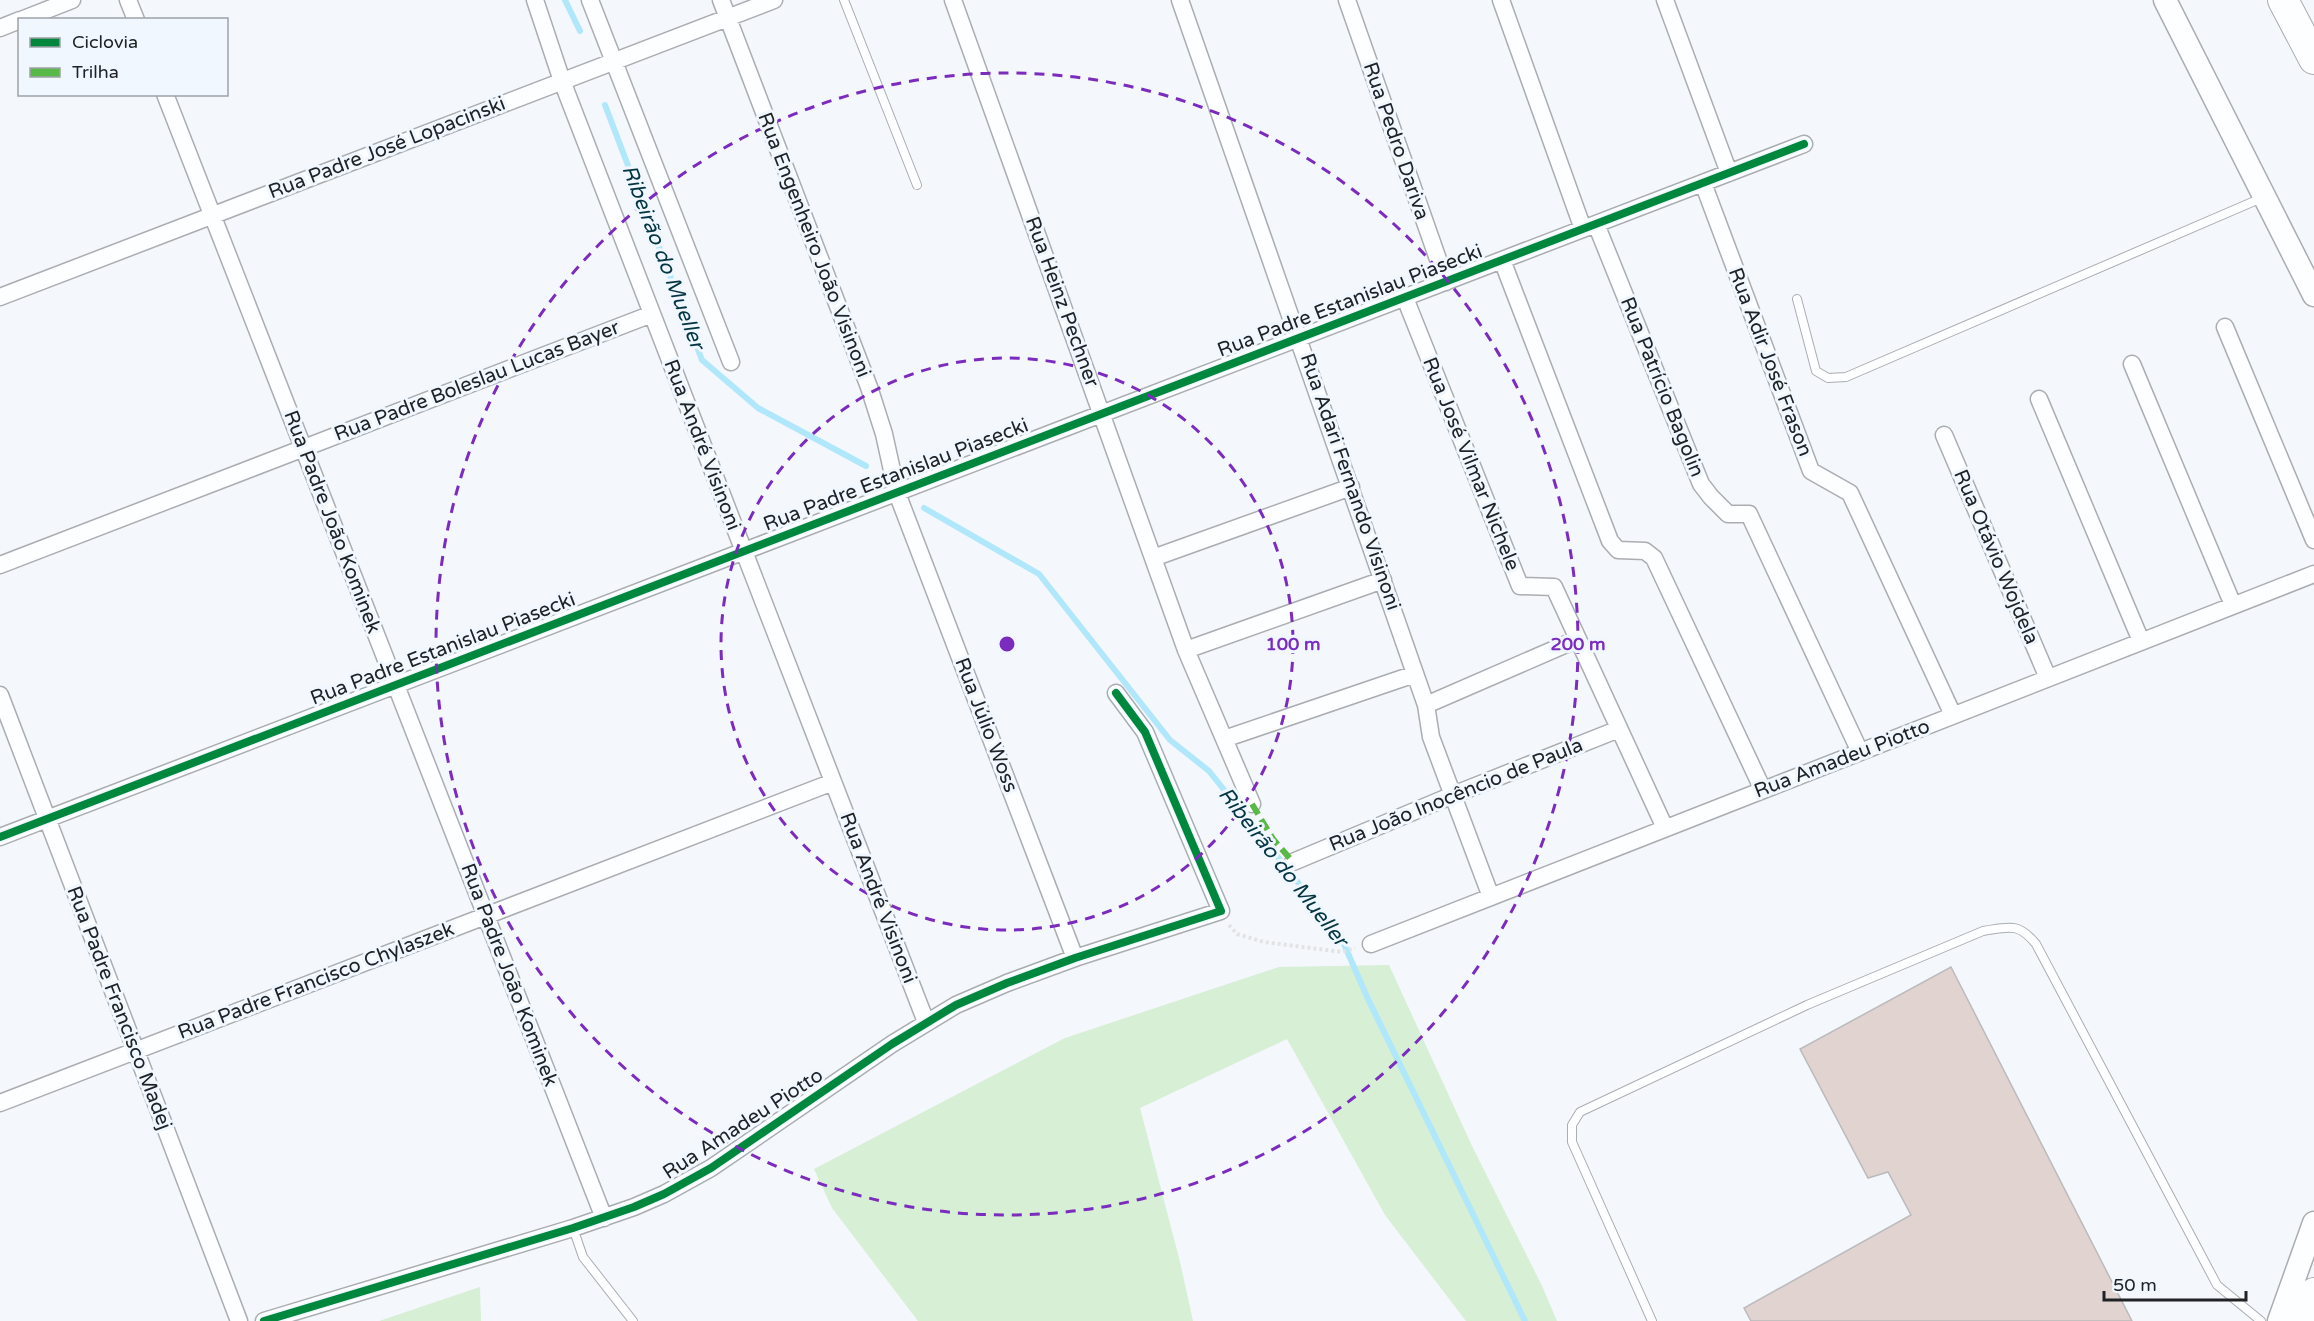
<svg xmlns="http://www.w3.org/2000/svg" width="2314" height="1321" viewBox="0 0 2314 1321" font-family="'Varela Round',sans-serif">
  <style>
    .green { fill: #d6efd5 }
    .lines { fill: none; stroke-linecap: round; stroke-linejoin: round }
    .stream { stroke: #b0e7fb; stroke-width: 6 }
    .building { fill: #e1d3cf; stroke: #bbbabc; stroke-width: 1.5 }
    .service-casing { stroke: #aaadb1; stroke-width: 10 }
    .minor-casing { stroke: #aaadb1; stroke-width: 19 }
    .secondary-casing { stroke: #aaadb1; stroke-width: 25 }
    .motorway-casing { stroke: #aaadb1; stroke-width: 32 }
    .path { stroke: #e2e3e4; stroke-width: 4; stroke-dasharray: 3 3; stroke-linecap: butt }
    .service { stroke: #fdfeff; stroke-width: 8 }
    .minor { stroke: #fdfeff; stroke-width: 16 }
    .secondary { stroke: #fdfeff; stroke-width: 22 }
    .motorway { stroke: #fdfeff; stroke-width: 30 }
    .quiet { stroke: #58b947; stroke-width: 6; stroke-dasharray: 12 6; stroke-linecap: butt }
    .cycleway-casing { stroke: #f0f7ff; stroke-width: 11 }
    .cycleway { stroke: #00873e; stroke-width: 8 }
    .ring { fill: none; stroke: #7b2cbf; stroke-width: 3; stroke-dasharray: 10 8 }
    .labels { text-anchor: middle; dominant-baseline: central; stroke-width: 6; stroke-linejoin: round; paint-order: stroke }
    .street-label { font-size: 20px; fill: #202326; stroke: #f0f7ff }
    .water-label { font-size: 21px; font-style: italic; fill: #033542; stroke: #f0f7ff }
    .centre { fill: #7b2cbf; stroke: #f0f7ff; stroke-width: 3 }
    .ring-label { font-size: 18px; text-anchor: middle; font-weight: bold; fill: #7b2cbf; stroke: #f0f7ff; stroke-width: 6; stroke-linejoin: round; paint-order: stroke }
  </style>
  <rect width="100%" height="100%" fill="#f4f7fc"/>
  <path class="green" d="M 1389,965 L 1472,1146 L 1542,1286 L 1557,1321 L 1466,1321 L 1385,1215 L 1287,1039 L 1140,1108 L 1180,1262 L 1193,1321 L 918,1321 L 832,1208 L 814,1169 L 1065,1038 L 1279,967 Z
    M 480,1287 L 481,1321 L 379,1321 Z"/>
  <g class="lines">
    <path class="stream" d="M 565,0 L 580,31
      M 605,105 L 702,360 L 758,408 L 866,466
      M 924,508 L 1039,574 L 1170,740 L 1209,771 L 1340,935 L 1368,999 L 1525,1321"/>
  </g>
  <path class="building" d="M 1951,967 L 2132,1321 L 1751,1321 L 1744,1308 L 1911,1215 L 1888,1172 L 1868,1178 L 1800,1049 Z"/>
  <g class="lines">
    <defs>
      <path id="service" d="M 844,0 L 917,185
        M 1797,299 L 1816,371 L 1828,378 L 1846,377 L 2264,197
        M 573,1228 L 583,1257 L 633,1321
        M 1652,1321 L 1572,1142 L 1572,1125 L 1580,1112 L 1807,1005 L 1983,931 C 2009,927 2018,922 2036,944 L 2217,1285 L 2261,1321"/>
      <path id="minor" d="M 128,0 L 136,20
        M 535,0 L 562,81 L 926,1022
        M 590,0 L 731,362
        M 721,0 L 869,387 L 884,434 L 897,493 L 1075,958
        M 953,0 L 1186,650 L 1252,804
        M 1180,0 L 1426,705 L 1431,737 L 1491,897
        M 1347,0 L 1446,282
        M 1501,0 L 1583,229
        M 1665,0 L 1729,173
        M 21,20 L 72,0
        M 0,28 L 20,20
        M 165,94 L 604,1218
        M 1703,183 L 1811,471 L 1850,493 L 1953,715
        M 1596,224 L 1701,484 L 1711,497 L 1728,514 L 1749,514 L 1860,752
        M 1502,260 L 1610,541 L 1618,550 L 1645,551 L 1654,558 L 1763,790
        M 0,297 L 774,0
        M 1405,298 L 1520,586 L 1554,587 L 1665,828
        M 2225,327 L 2314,540
        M 2132,364 L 2233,605
        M 2039,399 L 2141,641
        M 1944,435 L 2048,678
        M 1153,558 L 1351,487
        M 0,565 L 652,314
        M 1186,650 L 1383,580
        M 0,695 L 239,1321
        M 1426,705 L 1578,639
        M 1224,739 L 1415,674
        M 0,837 L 1804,144
        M 1293,862 L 1453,795 L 1619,729
        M 1371,944 L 2314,574
        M 0,1103 L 833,782
        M 264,1321 L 573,1228 L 634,1207 L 664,1194 L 711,1168 L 892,1044 L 956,1005 L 1007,983 L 1075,958 L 1221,911 L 1145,732 L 1116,693"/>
      <path id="secondary" d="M 2165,0 L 2314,295
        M 2279,1321 L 2314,1223"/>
      <path id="motorway" d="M 2283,0 L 2314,59
        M 2304,1321 L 2314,1293"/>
    </defs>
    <use href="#service" class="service-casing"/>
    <use href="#minor" class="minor-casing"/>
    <use href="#secondary" class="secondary-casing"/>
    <use href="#motorway" class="motorway-casing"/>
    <path class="path" d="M 1229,925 L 1237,934 L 1264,942 L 1342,952 L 1355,948"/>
    <use href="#service" class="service"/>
    <use href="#minor" class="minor"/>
    <use href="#secondary" class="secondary"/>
    <use href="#motorway" class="motorway"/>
    <path class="quiet" d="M 1252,804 L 1273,839 L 1293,862"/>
    <defs>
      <path id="cycleway" d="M 0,837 L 1804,144
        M 264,1321 L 573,1228 L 634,1207 L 664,1194 L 711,1168 L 892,1044 L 956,1005 L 1007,983 L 1075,958 L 1221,911 L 1145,732 L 1116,693"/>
    </defs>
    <use href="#cycleway" class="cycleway-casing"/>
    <use href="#cycleway" class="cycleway"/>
  </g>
  <g class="ring">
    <circle cx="1007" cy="644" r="286"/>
    <circle cx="1007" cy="644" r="571"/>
  </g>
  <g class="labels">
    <g class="street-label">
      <text transform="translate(1396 141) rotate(71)">Rua Pedro Dariva</text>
      <text transform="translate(387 148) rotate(-21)">Rua Padre José Lopacinski</text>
      <text transform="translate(814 245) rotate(69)">Rua Engenheiro João Visinoni</text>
      <text transform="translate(1350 301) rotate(-21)">Rua Padre Estanislau Piasecki</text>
      <text transform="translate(1062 302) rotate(70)">Rua Heinz Pechner</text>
      <text transform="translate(1770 362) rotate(69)">Rua Adir José Frason</text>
      <text transform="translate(477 381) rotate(-21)">Rua Padre Boleslau Lucas Bayer</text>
      <text transform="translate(1662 387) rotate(68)">Rua Patrício Bagolin</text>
      <text transform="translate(702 445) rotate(69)">Rua André Visinoni</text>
      <text transform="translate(1471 464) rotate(68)">Rua José Vilmar Nichele</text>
      <text transform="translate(896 475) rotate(-21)">Rua Padre Estanislau Piasecki</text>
      <text transform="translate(1350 482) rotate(71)">Rua Adari Fernando Visinoni</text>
      <text transform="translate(332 522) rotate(69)">Rua Padre João Kominek</text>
      <text transform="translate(1996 557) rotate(67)">Rua Otávio Wojdela</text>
      <text transform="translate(443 649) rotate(-21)">Rua Padre Estanislau Piasecki</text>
      <text transform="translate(986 725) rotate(69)">Rua Júlio Woss</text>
      <text transform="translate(1842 759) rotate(-21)">Rua Amadeu Piotto</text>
      <text transform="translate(1456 795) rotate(-22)">Rua João Inocêncio de Paula</text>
      <text transform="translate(878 898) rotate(69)">Rua André Visinoni</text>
      <text transform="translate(509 975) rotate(69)">Rua Padre João Kominek</text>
      <text transform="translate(316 981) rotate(-21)">Rua Padre Francisco Chylaszek</text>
      <text transform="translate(119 1008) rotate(69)">Rua Padre Francisco Madej</text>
      <text transform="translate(743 1124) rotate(-33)">Rua Amadeu Piotto</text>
    </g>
    <g class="water-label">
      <text transform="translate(663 257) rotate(69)">Ribeirão do Mueller</text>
      <text transform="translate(1283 867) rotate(52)">Ribeirão do Mueller</text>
    </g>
  </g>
  <circle cx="1007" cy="644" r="9" class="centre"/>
  <g class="ring-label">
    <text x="1293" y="650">100 m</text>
    <text x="1578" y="650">200 m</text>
  </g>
  <rect x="18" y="18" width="210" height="78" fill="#f0f7ff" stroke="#9da2a8" stroke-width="1.5"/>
  <rect x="30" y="38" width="30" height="9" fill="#00873e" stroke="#9da2a8" stroke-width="1.5"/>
  <text x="72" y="48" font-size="18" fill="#202326">Ciclovia</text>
  <rect x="30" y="68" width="30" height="9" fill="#58b947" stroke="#9da2a8" stroke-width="1.5"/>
  <text x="72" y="78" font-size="18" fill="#202326">Trilha</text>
  <path d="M2104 1291v9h142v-9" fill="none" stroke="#202326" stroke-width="3"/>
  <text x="2113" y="1291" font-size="18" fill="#202326" stroke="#f0f7ff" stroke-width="4.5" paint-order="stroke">50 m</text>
</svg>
